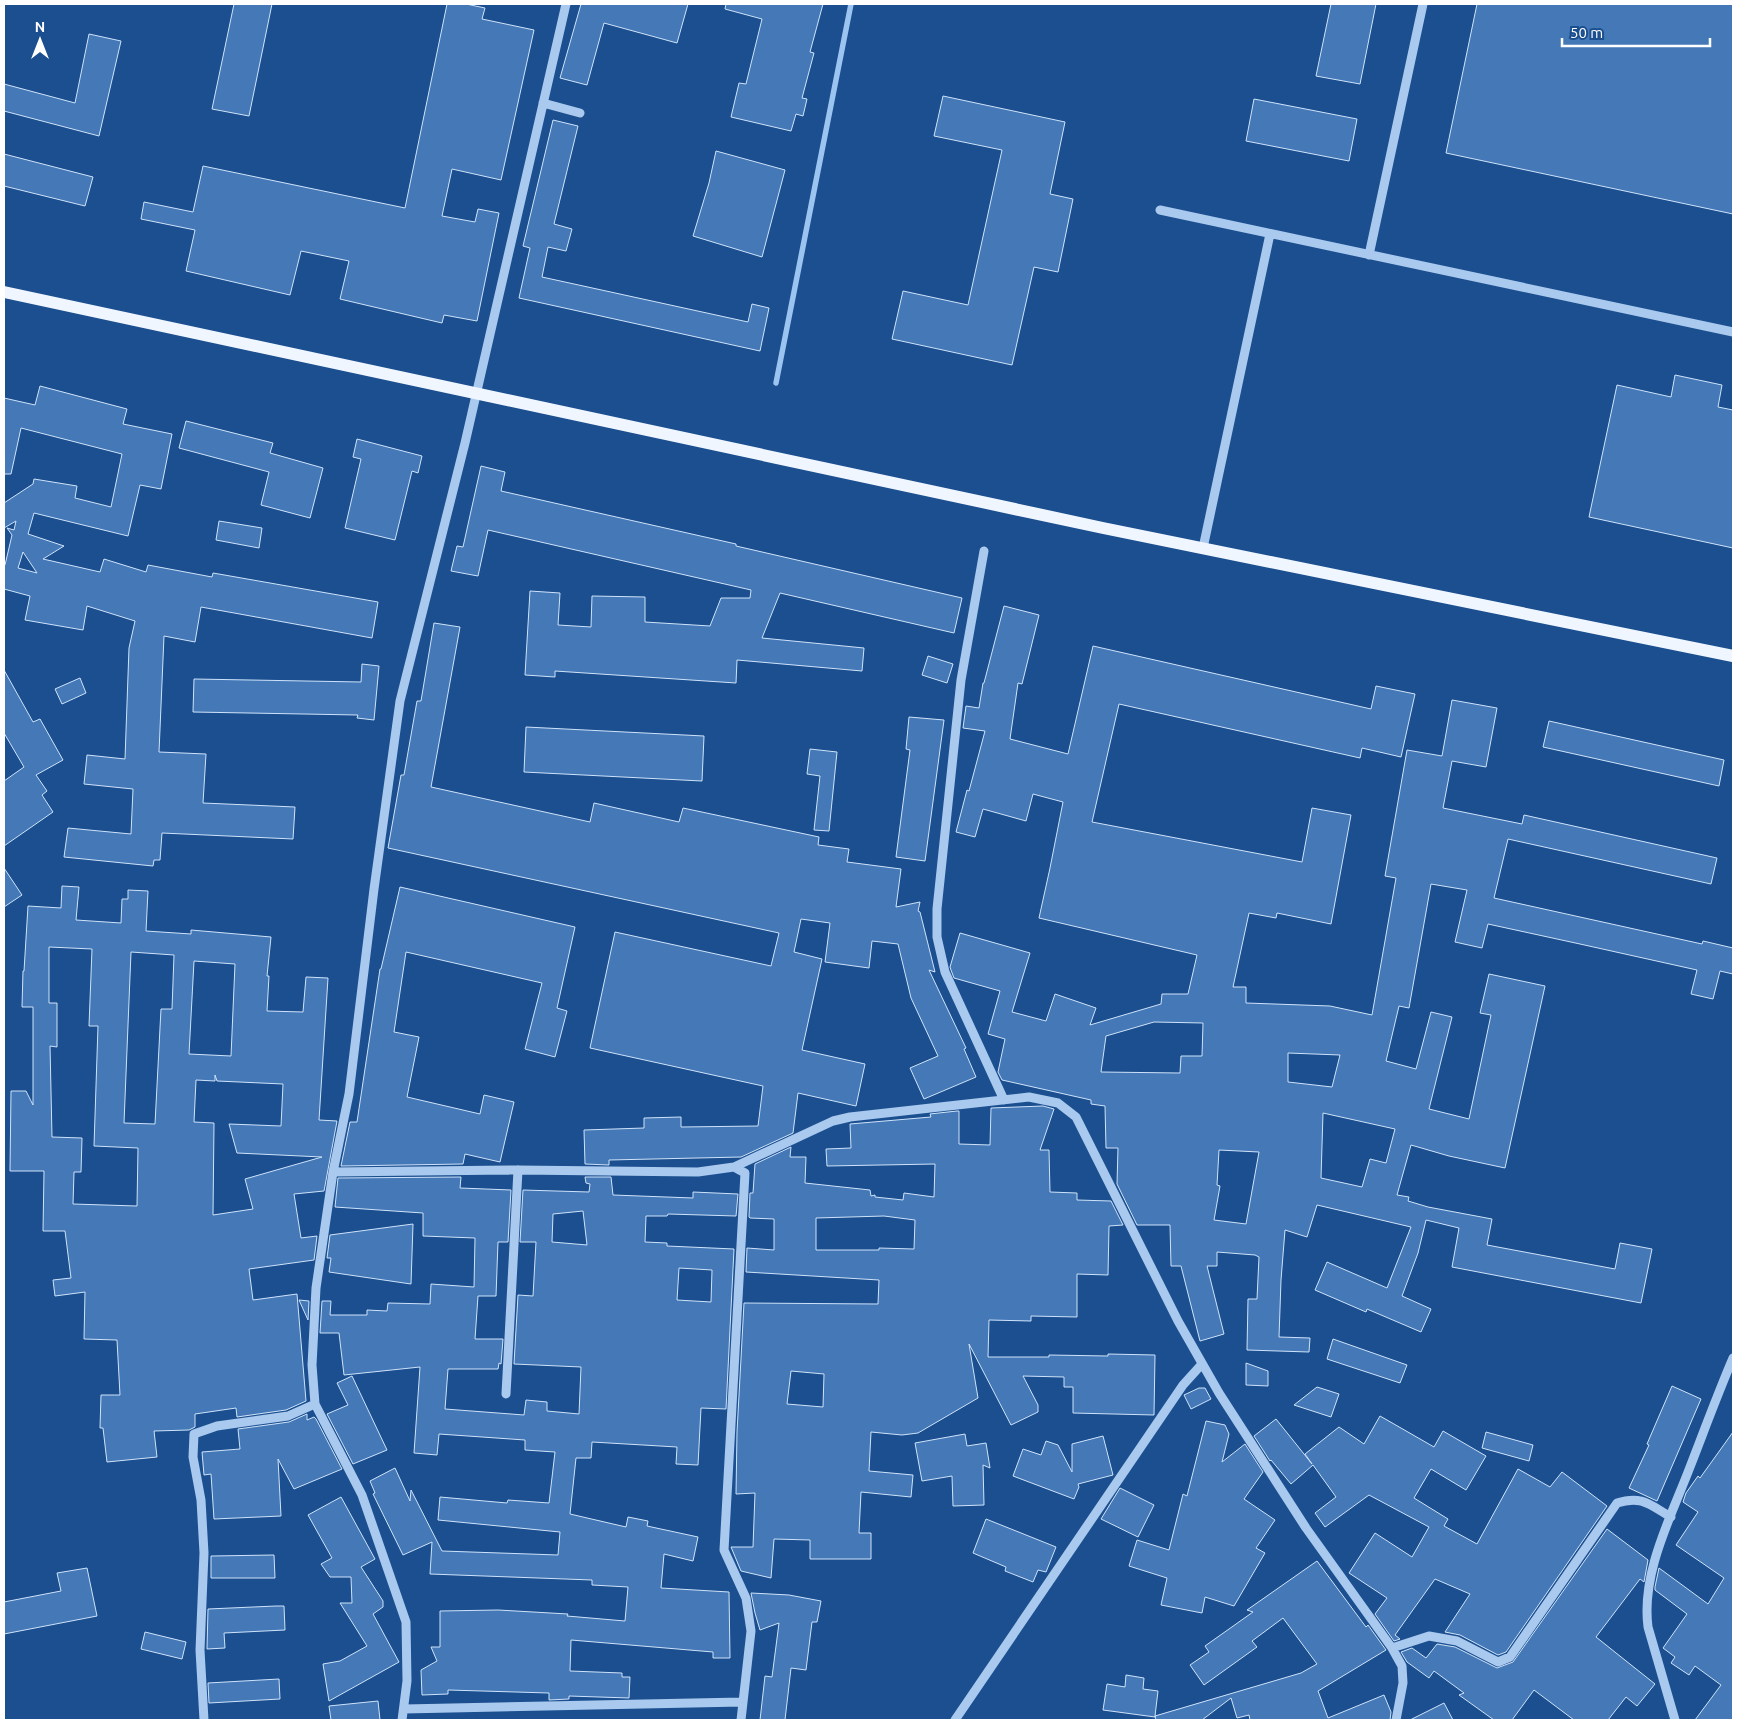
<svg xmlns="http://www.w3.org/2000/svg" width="1737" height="1724" viewBox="0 0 1737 1724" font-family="Ubuntu,sans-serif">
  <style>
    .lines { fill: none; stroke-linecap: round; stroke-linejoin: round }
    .stream { stroke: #9cc4f0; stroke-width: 5.5 }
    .building { fill: #4478b7; stroke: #cfe3fa; fill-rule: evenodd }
    .minor { stroke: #a9c9ee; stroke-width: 9 }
    .major { stroke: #f0f6ff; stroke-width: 12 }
  </style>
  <rect width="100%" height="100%" fill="#1b4f8f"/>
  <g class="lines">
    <path class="stream" d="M 776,383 L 851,4"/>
  </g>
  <path class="building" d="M 234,4 L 272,4 L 249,116 L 212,109 Z
    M 447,4 L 466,4 L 485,8 L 482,19 L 534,30 L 501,180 L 452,169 L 442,216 L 475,222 L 478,209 L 499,213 L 477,321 L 444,315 L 442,323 L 340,299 L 349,261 L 301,251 L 290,295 L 186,271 L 195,230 L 141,219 L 144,202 L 193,212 L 203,166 L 405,208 Z
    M 581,4 L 688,4 L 677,43 L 604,23 L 587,85 L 560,78 Z
    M 726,4 L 823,4 L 810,52 L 814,53 L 802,98 L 807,99 L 803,116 L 796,114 L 791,131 L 731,117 L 739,83 L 746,84 L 762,19 L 725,9 Z
    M 1331,4 L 1376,4 L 1360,84 L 1316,76 Z
    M 1477,4 L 1733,4 L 1733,214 L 1446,153 Z
    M 89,34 L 121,41 L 99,136 L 4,111 L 4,84 L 75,103 Z
    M 943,96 L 1065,122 L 1050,194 L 1073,199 L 1058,272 L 1034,267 L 1012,365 L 892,339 L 903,291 L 968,305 L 1002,150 L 934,136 Z
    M 1254,99 L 1357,119 L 1349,161 L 1246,141 Z
    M 553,120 L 578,126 L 554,224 L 572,229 L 566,251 L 548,247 L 542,277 L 748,322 L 752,304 L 769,308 L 760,351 L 519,298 L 530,248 L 523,246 Z
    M 716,151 L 785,170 L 762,257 L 693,236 L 709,183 Z
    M 4,154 L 93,177 L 85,206 L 4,186 Z
    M 1675,375 L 1722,385 L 1718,407 L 1733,410 L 1733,548 L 1589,517 L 1617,385 L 1671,397 Z
    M 40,386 L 127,409 L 123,424 L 172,434 L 161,489 L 140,485 L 128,536 L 34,513 L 28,534 L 64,546 L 43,559 L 100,572 L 104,559 L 146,572 L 148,565 L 212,577 L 213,573 L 378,602 L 372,638 L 201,607 L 195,642 L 164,636 L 159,752 L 206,754 L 203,803 L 295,807 L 293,839 L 162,833 L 160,860 L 154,860 L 153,866 L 64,857 L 68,828 L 131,834 L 133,789 L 84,784 L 87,755 L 125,759 L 129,648 L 135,621 L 87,606 L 83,630 L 25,620 L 30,596 L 4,589 L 4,565 L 5,565 L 12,535 L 7,528 L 14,530 L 16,521 L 4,528 L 4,503 L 33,484 L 34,479 L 77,486 L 75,498 L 111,507 L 122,454 L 21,428 L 11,474 L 4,474 L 4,398 L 35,405 ZM 23,552 L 37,573 L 18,568 Z
    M 186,421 L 273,443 L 270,453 L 323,468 L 310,518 L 261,505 L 269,472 L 179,448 Z
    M 357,439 L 422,456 L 418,473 L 412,471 L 395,540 L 345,528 L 361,459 L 353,457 Z
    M 481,466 L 505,472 L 501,491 L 736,544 L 736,546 L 962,598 L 954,633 L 780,593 L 762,638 L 864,648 L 862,671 L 737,660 L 736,683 L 555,671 L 555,677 L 525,675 L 530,591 L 560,593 L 558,625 L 591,627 L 592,596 L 645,597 L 645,622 L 710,626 L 721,598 L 750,598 L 751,590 L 488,530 L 478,576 L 451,571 L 457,546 L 463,547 Z
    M 219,521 L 262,528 L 259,548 L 216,540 Z
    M 1004,606 L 1039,615 L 1022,684 L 1018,683 L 1010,739 L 1068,754 L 1093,646 L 1371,709 L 1376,686 L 1415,694 L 1401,757 L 1362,748 L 1360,758 L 1119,704 L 1092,822 L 1302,862 L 1312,808 L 1351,815 L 1331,924 L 1277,913 L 1276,918 L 1249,913 L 1233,987 L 1246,987 L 1246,1003 L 1330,1006 L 1372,1015 L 1396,878 L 1385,876 L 1407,750 L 1442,756 L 1452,700 L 1497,708 L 1486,767 L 1452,761 L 1443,808 L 1522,824 L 1524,815 L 1717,858 L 1711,884 L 1508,839 L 1494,898 L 1702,944 L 1703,941 L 1733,948 L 1733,974 L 1720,971 L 1713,999 L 1691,994 L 1697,970 L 1580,944 L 1488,924 L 1482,948 L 1455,942 L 1467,890 L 1431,884 L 1409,1008 L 1399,1006 L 1386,1061 L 1416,1069 L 1431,1012 L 1452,1017 L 1429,1109 L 1469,1119 L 1491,1015 L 1480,1013 L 1489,974 L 1545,986 L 1505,1168 L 1449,1156 L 1411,1145 L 1397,1195 L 1409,1197 L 1408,1201 L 1428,1207 L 1492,1219 L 1487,1245 L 1615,1269 L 1620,1243 L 1652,1249 L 1641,1303 L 1452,1267 L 1459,1228 L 1426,1220 L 1418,1253 L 1402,1296 L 1431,1309 L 1421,1332 L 1367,1309 L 1366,1312 L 1315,1290 L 1327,1262 L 1387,1288 L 1411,1227 L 1317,1205 L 1307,1237 L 1285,1230 L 1281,1280 L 1279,1337 L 1310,1338 L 1309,1352 L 1247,1350 L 1248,1299 L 1257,1299 L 1259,1257 L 1255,1255 L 1217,1252 L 1217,1266 L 1207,1266 L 1224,1334 L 1200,1341 L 1181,1266 L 1171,1266 L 1170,1225 L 1137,1225 L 1117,1184 L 1118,1148 L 1106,1148 L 1105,1106 L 1091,1104 L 1091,1100 L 1002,1080 L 998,1072 L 1005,1039 L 988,1034 L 1000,991 L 954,978 L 951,970 L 950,967 L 960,933 L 1030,953 L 1012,1012 L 1046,1021 L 1055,994 L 1096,1008 L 1090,1025 L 1161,1004 L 1162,994 L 1188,994 L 1197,955 L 1039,918 L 1050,868 L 1063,802 L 1033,794 L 1026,821 L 983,809 L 975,837 L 956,832 L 967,790 L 969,791 L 985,731 L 963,728 L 966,706 L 979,708 L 983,683 L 984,683 ZM 1154,1022 L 1203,1023 L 1202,1056 L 1181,1056 L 1180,1073 L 1101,1072 L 1106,1036 ZM 1288,1053 L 1340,1055 L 1332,1087 L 1288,1082 ZM 1323,1113 L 1395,1129 L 1386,1163 L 1370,1159 L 1362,1187 L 1321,1178 ZM 1219,1150 L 1259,1152 L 1246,1224 L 1214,1220 L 1220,1186 L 1217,1185 Z
    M 434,623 L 460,627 L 431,787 L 590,822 L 594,803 L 679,822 L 683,808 L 819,837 L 818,845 L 849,849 L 847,862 L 901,869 L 896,907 L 920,902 L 918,911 L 920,912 L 935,972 L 929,970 L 966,1048 L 964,1049 L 976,1077 L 924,1099 L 910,1068 L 938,1056 L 911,998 L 898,944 L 872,941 L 869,968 L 825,962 L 830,923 L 801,919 L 794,952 L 822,959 L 802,1050 L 865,1064 L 856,1106 L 798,1093 L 793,1133 L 741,1157 L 609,1160 L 609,1165 L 585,1164 L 584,1130 L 644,1128 L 644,1118 L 681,1117 L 681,1127 L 758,1126 L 763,1086 L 590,1048 L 615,932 L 771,966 L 779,933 L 388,848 L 401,775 L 404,775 L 417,701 L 421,701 Z
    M 928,656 L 953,664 L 947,683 L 922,675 Z
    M 362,664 L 379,666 L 374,720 L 357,718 L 358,715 L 193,712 L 194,679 L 361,682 Z
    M 4,670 L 33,722 L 40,719 L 63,760 L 36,775 L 47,791 L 42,795 L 53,812 L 4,846 L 4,781 L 24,767 L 4,733 Z
    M 80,678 L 86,693 L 62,704 L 55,689 Z
    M 909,717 L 944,720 L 925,861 L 896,857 L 910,750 L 906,749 Z
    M 1549,721 L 1724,760 L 1719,786 L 1543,747 Z
    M 526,727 L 704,736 L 702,781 L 524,772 Z
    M 810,749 L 837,752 L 829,831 L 814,830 L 820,776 L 807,774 Z
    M 4,868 L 22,895 L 4,907 Z
    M 62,886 L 79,887 L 76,920 L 121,923 L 122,899 L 128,899 L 128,890 L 148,891 L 146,931 L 191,934 L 191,930 L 271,937 L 267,976 L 269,976 L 267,1011 L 303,1012 L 306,977 L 328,978 L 319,1120 L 337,1121 L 324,1191 L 294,1194 L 301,1238 L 317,1236 L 314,1260 L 249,1269 L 253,1300 L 297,1294 L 306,1401 L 286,1410 L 237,1417 L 236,1408 L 195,1414 L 195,1427 L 189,1430 L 154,1431 L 157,1457 L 107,1462 L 103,1428 L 100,1428 L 101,1395 L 120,1395 L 117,1340 L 84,1339 L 85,1292 L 55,1296 L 53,1280 L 71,1278 L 65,1231 L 43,1231 L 44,1171 L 10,1171 L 11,1091 L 26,1091 L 33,1105 L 33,1007 L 22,1007 L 23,971 L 24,971 L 28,906 L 61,908 ZM 49,947 L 92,949 L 89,1026 L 98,1026 L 94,1146 L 138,1148 L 137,1206 L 73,1204 L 74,1172 L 81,1172 L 82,1138 L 52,1137 L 50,1046 L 57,1047 L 57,1003 L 49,1003 ZM 131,952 L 174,955 L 172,1009 L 161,1009 L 155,1124 L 124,1123 ZM 194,961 L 235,964 L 231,1056 L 189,1054 ZM 215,1075 L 217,1081 L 283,1084 L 281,1126 L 229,1124 L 237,1153 L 322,1157 L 245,1179 L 253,1209 L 213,1215 L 214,1123 L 194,1122 L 196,1080 L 215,1081 Z
    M 400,887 L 575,927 L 557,1008 L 567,1011 L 555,1057 L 525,1049 L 542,983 L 406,952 L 394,1032 L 419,1037 L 407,1097 L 480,1114 L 484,1095 L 514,1102 L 500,1162 L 465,1154 L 463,1164 L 341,1166 L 350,1122 L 357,1122 L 380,969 L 381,969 Z
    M 1043,1106 L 1054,1109 L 1040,1150 L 1049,1150 L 1050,1192 L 1077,1193 L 1077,1200 L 1111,1201 L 1123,1225 L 1109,1226 L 1108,1275 L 1077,1274 L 1077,1317 L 1031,1316 L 1031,1321 L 989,1320 L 988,1357 L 1049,1357 L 1049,1355 L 1108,1356 L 1108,1354 L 1155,1355 L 1154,1415 L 1073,1413 L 1073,1387 L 1064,1387 L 1064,1377 L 1023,1376 L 1038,1405 L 1038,1412 L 1011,1425 L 969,1344 L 978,1398 L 918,1433 L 902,1435 L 871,1432 L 869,1471 L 913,1475 L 911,1497 L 861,1492 L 859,1533 L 871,1533 L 871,1559 L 810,1559 L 810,1540 L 774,1539 L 771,1578 L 741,1571 L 731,1547 L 753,1547 L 755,1493 L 736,1494 L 737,1432 L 744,1303 L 878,1304 L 879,1280 L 746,1272 L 747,1248 L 774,1250 L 774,1219 L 750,1218 L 749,1217 L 750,1193 L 753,1193 L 755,1164 L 791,1147 L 790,1157 L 806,1157 L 805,1183 L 870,1190 L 871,1196 L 875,1195 L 875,1197 L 903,1200 L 904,1193 L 934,1197 L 935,1164 L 827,1166 L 826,1149 L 851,1148 L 850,1124 L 931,1117 L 930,1114 L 957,1111 L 959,1111 L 959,1144 L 990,1145 L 991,1108 ZM 884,1216 L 915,1220 L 914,1249 L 879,1248 L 879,1250 L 816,1250 L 816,1218 ZM 791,1371 L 824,1374 L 823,1407 L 787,1404 Z
    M 461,1177 L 460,1188 L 511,1190 L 508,1242 L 498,1242 L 496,1296 L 478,1296 L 475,1339 L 503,1339 L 501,1364 L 499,1363 L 498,1369 L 448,1369 L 445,1409 L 524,1415 L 526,1400 L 547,1402 L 547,1411 L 579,1414 L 581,1367 L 514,1364 L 518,1295 L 533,1296 L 536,1242 L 520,1242 L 523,1190 L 589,1192 L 590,1184 L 586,1183 L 585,1177 L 611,1177 L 613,1195 L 693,1198 L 693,1192 L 738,1194 L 736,1216 L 668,1214 L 667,1216 L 646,1216 L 645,1242 L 667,1243 L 667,1246 L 734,1249 L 726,1409 L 701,1408 L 698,1465 L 676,1464 L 677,1447 L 592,1442 L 591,1458 L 576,1458 L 570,1514 L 626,1527 L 628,1517 L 648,1521 L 647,1526 L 698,1537 L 693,1561 L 664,1554 L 661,1588 L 729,1592 L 730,1658 L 713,1658 L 713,1652 L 571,1640 L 570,1671 L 622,1673 L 622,1677 L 630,1677 L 629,1698 L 569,1696 L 569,1699 L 549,1700 L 549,1693 L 448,1690 L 448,1694 L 422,1695 L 421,1670 L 437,1661 L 431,1647 L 440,1647 L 440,1611 L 498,1610 L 568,1614 L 567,1616 L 625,1621 L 628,1587 L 592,1585 L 592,1580 L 430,1574 L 432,1542 L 403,1555 L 373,1494 L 375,1493 L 370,1481 L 395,1468 L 410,1501 L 411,1490 L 442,1551 L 558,1555 L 560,1532 L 438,1520 L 440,1497 L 507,1503 L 508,1500 L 549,1503 L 555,1452 L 525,1450 L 525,1440 L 439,1434 L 437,1455 L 414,1453 L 420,1367 L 344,1375 L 339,1333 L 320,1333 L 322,1301 L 331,1301 L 330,1315 L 367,1315 L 367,1310 L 387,1311 L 388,1303 L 430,1304 L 431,1284 L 474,1287 L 475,1238 L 423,1236 L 423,1213 L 335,1207 L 338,1178 ZM 583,1211 L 587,1245 L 552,1242 L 553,1214 ZM 679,1268 L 712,1270 L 711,1302 L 677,1300 Z
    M 413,1224 L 411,1284 L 329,1272 L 331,1258 L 327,1258 L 330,1235 Z
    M 299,1300 L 309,1301 L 308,1320 Z
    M 1333,1339 L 1407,1365 L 1400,1383 L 1327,1359 Z
    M 1246,1363 L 1268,1371 L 1268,1386 L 1246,1385 Z
    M 352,1376 L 387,1450 L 353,1464 L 327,1414 L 348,1405 L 337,1383 Z
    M 1672,1386 L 1701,1399 L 1657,1501 L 1629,1488 L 1649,1445 L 1647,1444 Z
    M 1317,1387 L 1339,1394 L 1331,1417 L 1294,1405 Z
    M 1199,1388 L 1205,1388 L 1211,1399 L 1191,1409 L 1184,1395 Z
    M 307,1414 L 307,1420 L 314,1417 L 316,1419 L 342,1469 L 294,1489 L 278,1459 L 281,1516 L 214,1519 L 211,1474 L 204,1475 L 202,1452 L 240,1449 L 238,1429 L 289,1422 Z
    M 1380,1416 L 1434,1447 L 1443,1431 L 1486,1456 L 1466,1490 L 1431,1469 L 1414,1498 L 1448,1519 L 1444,1526 L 1477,1544 L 1518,1469 L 1550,1487 L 1562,1472 L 1607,1506 L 1506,1652 L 1498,1655 L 1460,1635 L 1445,1632 L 1470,1594 L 1435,1579 L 1395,1635 L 1400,1639 L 1394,1641 L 1375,1614 L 1387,1598 L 1349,1573 L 1375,1533 L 1412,1557 L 1429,1527 L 1369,1495 L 1325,1527 L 1315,1513 L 1336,1497 L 1313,1465 L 1291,1484 L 1271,1460 L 1270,1461 L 1254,1436 L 1276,1419 L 1312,1464 L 1305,1454 L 1339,1427 L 1364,1444 Z
    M 1206,1421 L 1225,1425 L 1229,1434 L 1222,1462 L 1245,1444 L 1263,1472 L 1244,1499 L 1275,1520 L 1256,1548 L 1265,1553 L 1234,1606 L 1205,1597 L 1202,1613 L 1161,1605 L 1167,1578 L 1129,1566 L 1137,1540 L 1169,1550 L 1183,1494 L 1187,1496 Z
    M 1486,1432 L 1533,1445 L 1529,1461 L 1482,1448 Z
    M 1733,1432 L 1733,1720 L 1695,1720 L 1721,1685 L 1695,1666 L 1689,1675 L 1671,1663 L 1675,1657 L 1663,1648 L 1687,1614 L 1655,1590 L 1655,1587 L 1659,1568 L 1708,1604 L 1724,1578 L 1676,1545 L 1698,1512 L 1683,1502 L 1686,1493 L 1698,1476 L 1700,1478 Z
    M 965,1434 L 967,1446 L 986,1443 L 990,1468 L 983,1465 L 984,1505 L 953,1506 L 952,1476 L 922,1481 L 915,1443 Z
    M 1103,1436 L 1113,1475 L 1078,1484 L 1079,1487 L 1074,1499 L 1013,1476 L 1023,1449 L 1041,1455 L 1046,1441 L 1058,1445 L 1072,1472 L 1072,1444 Z
    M 1120,1488 L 1154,1505 L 1138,1537 L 1101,1519 Z
    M 341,1497 L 375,1559 L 361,1567 L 383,1601 L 383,1607 L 373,1614 L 399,1662 L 329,1701 L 323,1664 L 340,1661 L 367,1646 L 340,1603 L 352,1603 L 351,1577 L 330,1577 L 321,1564 L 332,1558 L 308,1515 Z
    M 986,1519 L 1056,1547 L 1046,1572 L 1038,1570 L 1033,1582 L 1005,1571 L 1006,1567 L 973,1553 Z
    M 1607,1529 L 1648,1560 L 1644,1582 L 1640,1579 L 1596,1637 L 1655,1684 L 1637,1706 L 1626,1697 L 1608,1720 L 1574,1720 L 1534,1690 L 1512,1720 L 1494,1720 L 1459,1695 L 1464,1693 L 1434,1671 L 1429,1678 L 1407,1662 L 1401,1652 L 1412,1648 L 1426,1658 L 1437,1644 L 1455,1647 L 1497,1668 L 1513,1662 Z
    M 274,1555 L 275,1578 L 211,1578 L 211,1556 Z
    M 1317,1561 L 1366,1627 L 1368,1625 L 1386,1650 L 1318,1691 L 1328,1718 L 1384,1695 L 1391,1712 L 1390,1720 L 1250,1720 L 1249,1715 L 1237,1718 L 1231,1698 L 1202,1720 L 1156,1720 L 1155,1716 L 1155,1717 L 1103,1710 L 1107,1684 L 1125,1687 L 1126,1675 L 1144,1678 L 1143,1689 L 1158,1691 L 1155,1716 L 1301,1673 L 1317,1664 L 1283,1618 L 1252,1641 L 1257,1647 L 1204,1685 L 1190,1665 L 1209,1652 L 1205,1646 L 1253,1612 L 1247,1610 Z
    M 87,1568 L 97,1616 L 4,1634 L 4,1602 L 61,1591 L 57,1573 Z
    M 751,1593 L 789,1595 L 821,1601 L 817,1622 L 812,1622 L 806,1670 L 791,1668 L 785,1720 L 760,1720 L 765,1676 L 772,1677 L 779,1623 L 760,1630 L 755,1613 Z
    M 276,1606 L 284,1606 L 285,1630 L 224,1633 L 225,1648 L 207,1649 L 208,1609 Z
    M 145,1632 L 186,1642 L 182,1659 L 141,1649 Z
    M 279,1679 L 280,1699 L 209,1703 L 208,1683 Z
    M 378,1701 L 380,1720 L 331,1720 L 329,1706 Z
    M 1444,1703 L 1453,1720 L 1410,1720 Z"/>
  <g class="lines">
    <path class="minor" d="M 543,103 L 580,113
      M 1160,210 L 1733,332
      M 1369,255 L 1423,4
      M 1203,548 L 1270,234
      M 984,551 L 961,680 L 937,909 L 937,937 L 945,972 L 1004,1100
      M 734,1167 L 745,1173 L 724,1550 L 746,1598 L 751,1631 L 741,1720
      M 333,1172 L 518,1170 L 698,1172 L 734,1167 L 833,1121 L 850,1117 L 1029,1097 L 1058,1103 L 1076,1117 L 1178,1321 L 1219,1393 L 1306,1528 L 1392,1648 L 1402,1666 L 1403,1683 L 1396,1720
      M 506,1394 L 518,1170
      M 1392,1648 L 1429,1636 L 1457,1641 L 1498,1662 L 1510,1657 L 1617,1503 C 1642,1495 1650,1505 1671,1517
      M 404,1709 L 742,1702
      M 204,1720 L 200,1650 L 204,1553 L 201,1500 L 193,1457 L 194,1434 L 217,1426 L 288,1416 L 315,1404
      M 402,1720 L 407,1681 L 406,1622 L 362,1495 L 315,1404 L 312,1365 L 316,1288 L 333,1172 L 349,1094 L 374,889 L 400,701 L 465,443 L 566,4
      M 955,1720 L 1183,1385 L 1202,1364
      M 1675,1720 L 1648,1627 C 1641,1573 1671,1517 1690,1467 C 1704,1431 1718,1393 1733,1358"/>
    <path class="major" d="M 4,292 L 1103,528 L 1733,656"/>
  </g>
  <rect width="1737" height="1724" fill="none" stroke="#ffffff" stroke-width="10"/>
  <g transform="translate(40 40)" stroke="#1b4f8f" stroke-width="4" paint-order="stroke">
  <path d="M0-4L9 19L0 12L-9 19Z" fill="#ffffff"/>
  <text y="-8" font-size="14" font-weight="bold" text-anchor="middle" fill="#ffffff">N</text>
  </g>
  <path d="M1562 38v8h148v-8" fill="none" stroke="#ffffff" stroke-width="2.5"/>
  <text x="1570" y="38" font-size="15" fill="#ffffff" stroke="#1b4f8f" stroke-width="4" paint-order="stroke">50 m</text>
</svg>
